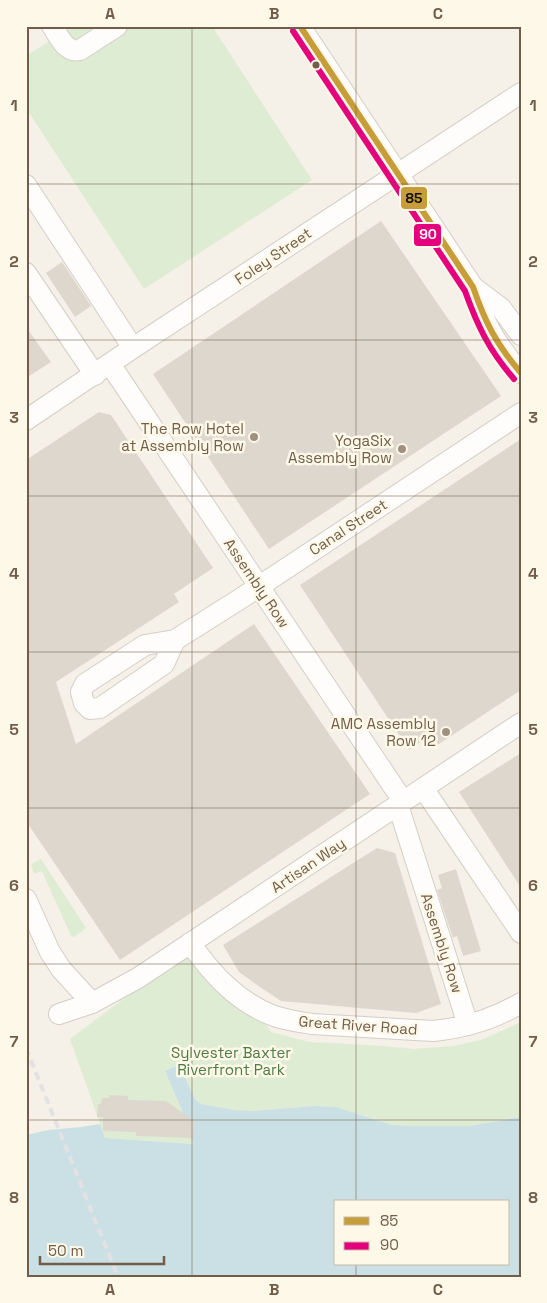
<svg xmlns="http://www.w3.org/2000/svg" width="547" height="1303" viewBox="0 0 547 1303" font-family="'Space Grotesk',sans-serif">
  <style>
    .green { fill: #deecd3 }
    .water { fill: #cae0e4; fill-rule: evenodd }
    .building { fill: #ded7ce }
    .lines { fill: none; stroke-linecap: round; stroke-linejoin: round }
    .minor-casing { stroke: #d4cec5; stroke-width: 22 }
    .minor { stroke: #fefdfc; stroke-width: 20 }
    .rail { stroke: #e4e1e4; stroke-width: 4; stroke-dasharray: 8 5; stroke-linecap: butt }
    .bus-1-casing { stroke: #fef8e8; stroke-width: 10 }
    .bus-2-casing { stroke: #fef8e8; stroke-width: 10 }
    .bus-1 { stroke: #c69d38; stroke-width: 6 }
    .bus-2 { stroke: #e5007d; stroke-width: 6 }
    .grid { fill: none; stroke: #715d4a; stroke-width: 1; stroke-opacity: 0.55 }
    .bus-dot { fill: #715d4a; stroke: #fef8e8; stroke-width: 2 }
    .poi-dot { fill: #9f9181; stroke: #fef8e8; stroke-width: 2 }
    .labels { text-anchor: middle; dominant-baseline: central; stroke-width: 5; stroke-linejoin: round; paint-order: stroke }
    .street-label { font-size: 15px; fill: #715d4a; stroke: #fef8e8 }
    .poi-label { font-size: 15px; fill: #715d4a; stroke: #fef8e8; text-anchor: end }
    .park-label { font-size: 15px; fill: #4f7c45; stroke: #fef8e8 }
    .line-badge { stroke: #fef8e8; stroke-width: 2 }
    .badge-label { font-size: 14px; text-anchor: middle; font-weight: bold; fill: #fff }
    .pale-badge-label { font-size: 14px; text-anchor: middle; font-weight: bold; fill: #111 }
    .neatline { fill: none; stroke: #715d4a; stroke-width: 2 }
    .grid-label { font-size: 16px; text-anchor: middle; font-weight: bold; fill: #715d4a }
  </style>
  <rect width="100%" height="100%" fill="#f5f1e8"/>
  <path class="green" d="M 73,26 L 212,26 L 312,180 L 144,289 L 26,108 L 26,56 Z
    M 41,859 L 86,928 L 74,937 L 71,936 L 68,929 L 42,871 L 34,874 L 31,864 Z
    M 188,957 L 262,1019 L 271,1032 L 310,1042 L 383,1046 L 414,1049 L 453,1046 L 481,1040 L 521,1022 L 521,1117 L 470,1126 L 415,1126 L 392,1125 L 336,1107 L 313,1106 L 253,1111 L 234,1110 L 201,1104 L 195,1099 L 179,1065 L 165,1071 L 181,1108 L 194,1144 L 105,1138 L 70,1039 L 126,997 Z"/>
  <path class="water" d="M 179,1065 L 195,1099 L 201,1104 L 234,1110 L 253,1111 L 313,1106 L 336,1107 L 392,1125 L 415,1126 L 470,1126 L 521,1117 L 521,1277 L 26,1277 L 26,1135 L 48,1130 L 81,1127 L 100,1124 L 105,1138 L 193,1144 L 181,1108 L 165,1071 ZM 336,1202 L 508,1202 L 508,1264 L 336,1264 Z"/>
  <path class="building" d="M 381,221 L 501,396 L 269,549 L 153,374 Z
    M 62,262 L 91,306 L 75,317 L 46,273 Z
    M 26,327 L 51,362 L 26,378 Z
    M 99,412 L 111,415 L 213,568 L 174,594 L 179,602 L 56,682 L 76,744 L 254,624 L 370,794 L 120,960 L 26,821 L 26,460 Z
    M 521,439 L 521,690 L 436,746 L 429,736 L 409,750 L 300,585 Z
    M 521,753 L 521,888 L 459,792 Z
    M 377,848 L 395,853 L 441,1004 L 416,1013 L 281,1001 L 257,985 L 239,972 L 223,945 Z
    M 456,869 L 481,951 L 463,956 L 457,936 L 453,938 L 437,890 L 442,888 L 438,875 Z
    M 109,1095 L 128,1096 L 128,1100 L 166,1101 L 194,1121 L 193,1138 L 136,1136 L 136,1132 L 103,1131 L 103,1117 L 97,1117 L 98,1104 L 101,1104 L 102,1098 L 109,1098 Z"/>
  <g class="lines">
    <defs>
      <path id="minor" d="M 52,26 C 59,36 66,54 80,50 L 117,26
        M 300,26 L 473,287 C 477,298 480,310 485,320 C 493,338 508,359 521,373
        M 26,185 L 133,348
        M 26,273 L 95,375
        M 473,287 L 501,308 L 521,335
        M 110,364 L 403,801
        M 26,420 L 133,348 L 521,93
        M 175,640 L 164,664 L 100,708 L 90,709 L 84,703 L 81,692 L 85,684 L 145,645 L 175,640 L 240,599 L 521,413
        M 423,788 L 521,933
        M 398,805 L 468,1025
        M 26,899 L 50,952 L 61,969 L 92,1003
        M 190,943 C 212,974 237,1002 274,1016 C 286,1020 299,1022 312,1024 L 433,1031 C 464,1028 494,1019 521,1003
        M 59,1014 L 92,1003 L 138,978 L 521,723"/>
    </defs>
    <use href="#minor" class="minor-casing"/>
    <use href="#minor" class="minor"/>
    <path class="rail" d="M 26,1048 L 118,1277"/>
    <defs>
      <path id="bus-1" d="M 300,26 L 473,287 C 485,322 496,344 521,373"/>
      <path id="bus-2" d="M 293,31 L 465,291 C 478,327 489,350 514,379"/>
    </defs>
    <use href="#bus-1" class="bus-1-casing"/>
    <use href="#bus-2" class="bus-2-casing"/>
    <use href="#bus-1" class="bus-1"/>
    <use href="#bus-2" class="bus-2"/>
  </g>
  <path class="grid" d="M 192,26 L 192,1277M 356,26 L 356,1202M 26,184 L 521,184M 26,340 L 521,340M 26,496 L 521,496M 26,652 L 521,652M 26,808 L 521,808M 26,964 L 521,964M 26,1120 L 521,1120M 356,1264 L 356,1277"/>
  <circle class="bus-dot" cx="316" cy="65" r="4.5"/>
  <g class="poi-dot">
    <circle cx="254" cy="437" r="5"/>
    <circle cx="402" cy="449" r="5"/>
    <circle cx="446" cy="732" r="5"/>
  </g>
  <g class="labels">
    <g class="street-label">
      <text transform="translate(273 256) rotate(-34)">Foley Street</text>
      <text transform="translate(348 527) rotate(-33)">Canal Street</text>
      <text transform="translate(257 583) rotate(56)">Assembly Row</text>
      <text transform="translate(308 865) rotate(-34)">Artisan Way</text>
      <text transform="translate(442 943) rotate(72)">Assembly Row</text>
      <text transform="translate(358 1025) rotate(4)">Great River Road</text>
    </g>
    <g class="poi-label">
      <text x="244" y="428">The Row Hotel<tspan x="244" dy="17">at Assembly Row</tspan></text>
      <text x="392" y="440">YogaSix<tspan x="392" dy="17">Assembly Row</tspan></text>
      <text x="436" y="723">AMC Assembly<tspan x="436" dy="17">Row 12</tspan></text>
    </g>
    <g class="park-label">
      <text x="231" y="1052">Sylvester Baxter<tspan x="231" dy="17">Riverfront Park</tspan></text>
    </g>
  </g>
  <g class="line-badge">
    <rect x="400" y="186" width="28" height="24" rx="5" fill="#c69d38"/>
    <rect x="413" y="223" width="29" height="24" rx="5" fill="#e5007d"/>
  </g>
  <g class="badge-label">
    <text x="428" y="239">90</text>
  </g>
  <g class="pale-badge-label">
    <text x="414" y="203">85</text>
  </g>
  <rect width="547" height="1303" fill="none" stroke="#fef8e8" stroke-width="55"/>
  <rect x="334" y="1200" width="175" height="65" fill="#fef8e8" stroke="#c6baa9"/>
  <rect x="344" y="1217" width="25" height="8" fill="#c69d38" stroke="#c6baa9"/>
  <text x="380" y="1226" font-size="15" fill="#715d4a">85</text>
  <rect x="344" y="1242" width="25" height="8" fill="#e5007d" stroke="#c6baa9"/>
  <text x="380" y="1250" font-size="15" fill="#715d4a">90</text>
  <path d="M40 1256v8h124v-8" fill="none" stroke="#715d4a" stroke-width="2.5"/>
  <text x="48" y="1256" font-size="15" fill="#715d4a" stroke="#fef8e8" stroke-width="4" paint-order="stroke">50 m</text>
  <rect x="28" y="28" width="492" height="1248" class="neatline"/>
  <g class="grid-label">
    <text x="110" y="19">A</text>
    <text x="274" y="19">B</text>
    <text x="438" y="19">C</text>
    <text x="14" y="111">1</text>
    <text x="533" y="111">1</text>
    <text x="14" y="267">2</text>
    <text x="533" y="267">2</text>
    <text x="14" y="423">3</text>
    <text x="533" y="423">3</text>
    <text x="14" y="579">4</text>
    <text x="533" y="579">4</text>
    <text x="14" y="735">5</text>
    <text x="533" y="735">5</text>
    <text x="14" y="891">6</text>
    <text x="533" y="891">6</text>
    <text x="14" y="1047">7</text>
    <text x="533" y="1047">7</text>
    <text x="14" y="1203">8</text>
    <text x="533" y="1203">8</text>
    <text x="110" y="1295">A</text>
    <text x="274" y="1295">B</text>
    <text x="438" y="1295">C</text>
  </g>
</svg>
